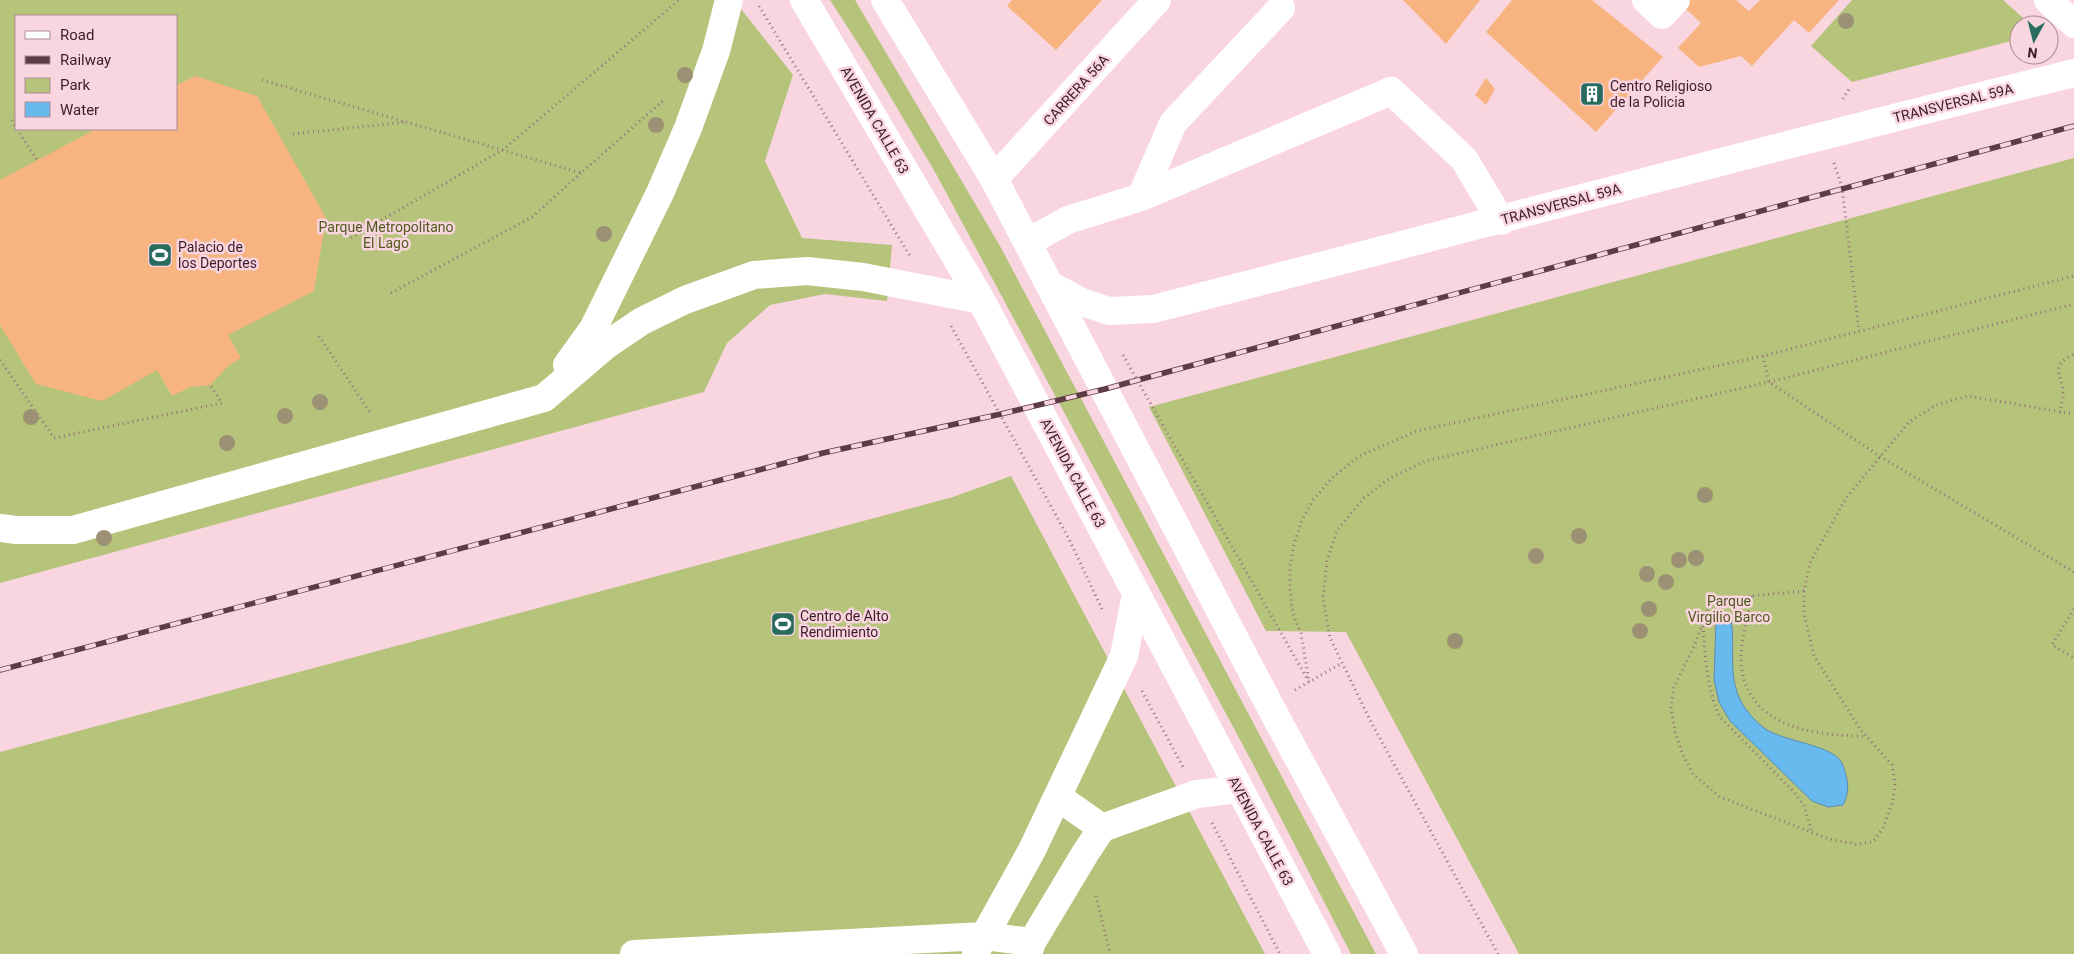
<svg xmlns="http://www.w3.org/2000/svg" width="2074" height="954" viewBox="0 0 2074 954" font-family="Roboto,sans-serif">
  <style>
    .green { fill: #b5c47a; fill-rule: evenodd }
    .water { fill: #68baee; stroke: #5b8bb3 }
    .building { fill: #f8b480 }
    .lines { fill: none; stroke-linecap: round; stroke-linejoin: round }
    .path { stroke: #94727e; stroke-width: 3; stroke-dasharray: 1 4; stroke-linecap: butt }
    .minor { stroke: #fff; stroke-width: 28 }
    .major { stroke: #fff; stroke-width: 28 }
    .rail-casing { stroke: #5d3c48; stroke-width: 5.5 }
    .rail { stroke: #f9d5e0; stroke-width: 4; stroke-dasharray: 11; stroke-linecap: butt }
    .tree { fill: #9c9175 }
    .labels { text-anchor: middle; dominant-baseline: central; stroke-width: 5; stroke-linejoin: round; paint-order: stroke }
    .poi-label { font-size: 14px; fill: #3c1c28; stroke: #f9d5e0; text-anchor: start }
    .street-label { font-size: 14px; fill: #3c1c28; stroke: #f9d5e0 }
    .park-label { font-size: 14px; fill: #505a1e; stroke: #f9d5e0 }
  </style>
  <rect width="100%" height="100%" fill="#f9d5e0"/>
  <path class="green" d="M 0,0 L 734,0 L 793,75 L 765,161 L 802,238 L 892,245 L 887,301 L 825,294 L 770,305 L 727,343 L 704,392 L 0,583 ZM 16,16 L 176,16 L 176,129 L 16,129 Z
    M 830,0 L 855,0 L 1000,246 L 1376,954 L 1351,954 L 1253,764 L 935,172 L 868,59 Z
    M 1852,0 L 2003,0 L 2031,25 L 2019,25 L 2019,39 L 1852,82 L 1811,46 Z
    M 2074,158 L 2074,954 L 1519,954 L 1346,632 L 1266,631 L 1149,407 Z
    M 1011,476 L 1265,954 L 0,954 L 0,752 L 953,497 Z"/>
  <path class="water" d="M 1722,615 L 1731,619 C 1736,649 1726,681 1745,708 C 1751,716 1759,725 1767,730 C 1786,741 1825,745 1838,758 C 1843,763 1845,770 1846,776 C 1849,786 1848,795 1843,805 L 1828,807 L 1812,801 L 1730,721 L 1719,702 L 1714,680 L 1716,620 Z"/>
  <path class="building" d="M 1012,0 L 1102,0 L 1056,50 L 1007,6 Z
    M 1403,0 L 1480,0 L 1446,44 Z
    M 1512,0 L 1592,0 L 1663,57 L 1596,132 L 1486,32 Z
    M 1676,0 L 1736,0 L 1749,11 L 1760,0 L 1839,0 L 1809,33 L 1794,20 L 1752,66 L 1741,56 L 1699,67 L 1678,48 L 1701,23 Z
    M 195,76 L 257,96 L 326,218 L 314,291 L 228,335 L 241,358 L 228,366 L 210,385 L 190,387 L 172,396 L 157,370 L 102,401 L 36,384 L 0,325 L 0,180 L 96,129 L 176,129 L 176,86 Z
    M 1486,78 L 1495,89 L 1486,105 L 1475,95 Z"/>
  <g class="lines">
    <path class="path" d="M 759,6 L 910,256
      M 262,80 L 581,173 L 665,99
      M 1843,99 L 1849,89
      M 12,120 L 16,127
      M 17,129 L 37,160
      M 293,134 L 406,122
      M 1834,163 L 1842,187 L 1859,331
      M 351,238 L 504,149 L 679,0
      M 391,293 L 532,217 L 581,173
      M 951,326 L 1068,537 L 1102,609
      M 319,336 L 371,414
      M 1123,355 L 1309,682 L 1342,663
      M 1763,356 L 1769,382 L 1881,457 L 2074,572
      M 0,360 L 54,438 L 222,403 L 210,385
      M 2060,413 C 2061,406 2063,399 2063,393 C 2062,372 2049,367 2074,354
      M 1804,591 L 1738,597 L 1718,601 L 1708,609 L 1695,644 L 1674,687 L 1671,706 L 1675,732 L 1683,755 L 1693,774 L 1720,797 L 1829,839 L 1856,844 L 1873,842 L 1883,828 L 1893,801 L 1895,784 L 1892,765 L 1860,729 L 1814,656 L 1804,614 L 1804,591 L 1810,563 L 1846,498 L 1909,422 L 1936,405 L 1968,396 L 2074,414
      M 1752,596 C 1748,616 1741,639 1741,660 C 1744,727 1813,736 1866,736
      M 2074,609 L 2052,645 L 2074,658
      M 1703,626 C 1705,657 1707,688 1719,716 L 1794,792 L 1804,806 L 1812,832
      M 1295,690 L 1309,682 L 1301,633 L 1293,614 L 1290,590 L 1290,566 L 1294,545 L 1301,522 L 1313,500 L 1332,478 L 1359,456 L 1417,431 L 1763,356 L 2074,276
      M 1142,691 L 1183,767
      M 1212,823 L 1280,954
      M 1096,896 L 1110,954
      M 1498,954 L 1372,724 L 1330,638 L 1323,599 L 1327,561 L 1337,530 L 1364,498 L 1390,478 L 1426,461 L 1769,382 L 2074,304"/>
    <path class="minor" d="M 1646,0 L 1662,15 L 1676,0
      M 2048,0 L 2074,24
      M 994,179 L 1157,0
      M 1141,197 L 1173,123 L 1281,8
      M 1028,242 L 1068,220 L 1141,197 L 1391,91 L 1464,159 L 1501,221
      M 1050,285 L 1082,302 L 1109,311 L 1153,309 C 1460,231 1766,148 2074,73
      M 567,365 L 593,329 L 660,193 L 688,128 L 716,51 L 729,0
      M 0,528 L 16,530 L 73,530 L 544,398 L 605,346 L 642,321 L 685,300 L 754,275 L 807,271 L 863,277 L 981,300
      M 1058,797 L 1102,828
      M 976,951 L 1032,850 L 1124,656 L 1136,594
      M 634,954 L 984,936 L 1032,942
      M 1028,954 L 1032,942 L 1086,852 L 1102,828 L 1197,794 L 1238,789"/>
    <path class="major" d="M 804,0 L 981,300 L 1327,954
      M 885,0 L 994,179 L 1270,706 L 1404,954"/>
    <defs>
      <path id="rail" d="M 0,670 L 823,453 L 1001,414 L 1105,389 L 2074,126"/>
    </defs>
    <use href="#rail" class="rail-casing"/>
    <use href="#rail" class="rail"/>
  </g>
  <g class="tree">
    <circle cx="1846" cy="21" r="8"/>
    <circle cx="685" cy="75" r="8"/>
    <circle cx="656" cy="125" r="8"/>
    <circle cx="604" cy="234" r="8"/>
    <circle cx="320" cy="402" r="8"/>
    <circle cx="285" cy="416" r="8"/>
    <circle cx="31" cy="417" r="8"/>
    <circle cx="227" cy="443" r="8"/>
    <circle cx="1705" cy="495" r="8"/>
    <circle cx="1579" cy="536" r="8"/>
    <circle cx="104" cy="538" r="8"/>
    <circle cx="1536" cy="556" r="8"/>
    <circle cx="1696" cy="558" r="8"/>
    <circle cx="1679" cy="560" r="8"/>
    <circle cx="1647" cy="574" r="8"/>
    <circle cx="1666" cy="582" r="8"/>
    <circle cx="1649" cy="609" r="8"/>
    <circle cx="1640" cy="631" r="8"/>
    <circle cx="1455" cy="641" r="8"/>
  </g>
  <defs>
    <symbol id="building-square" viewBox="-11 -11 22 22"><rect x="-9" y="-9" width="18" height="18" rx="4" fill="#286c5f" stroke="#f9d5e0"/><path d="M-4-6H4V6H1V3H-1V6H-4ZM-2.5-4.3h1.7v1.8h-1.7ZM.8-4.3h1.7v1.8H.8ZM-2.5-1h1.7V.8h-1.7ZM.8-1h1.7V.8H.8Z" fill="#fff"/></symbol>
    <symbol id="stadium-square" viewBox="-11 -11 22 22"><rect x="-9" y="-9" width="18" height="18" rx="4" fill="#286c5f" stroke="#f9d5e0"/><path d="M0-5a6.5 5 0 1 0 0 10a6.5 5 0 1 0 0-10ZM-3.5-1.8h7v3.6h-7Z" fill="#fff"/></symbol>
  </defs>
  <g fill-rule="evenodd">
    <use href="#building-square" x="1578" y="80" width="28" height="28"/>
    <use href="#stadium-square" x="146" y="241" width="28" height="28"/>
    <use href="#stadium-square" x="769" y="610" width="28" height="28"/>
  </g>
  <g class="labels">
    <g class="poi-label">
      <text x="1610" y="86">Centro Religioso<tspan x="1610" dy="16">de la Policia</tspan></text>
      <text x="178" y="247">Palacio de<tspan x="178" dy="16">los Deportes</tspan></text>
      <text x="800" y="616">Centro de Alto<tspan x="800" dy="16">Rendimiento</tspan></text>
    </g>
    <g class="street-label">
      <text transform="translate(1076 90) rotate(-48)">CARRERA 56A</text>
      <text transform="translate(1953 103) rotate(-14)">TRANSVERSAL 59A</text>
      <text transform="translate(875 120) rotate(60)">AVENIDA CALLE 63</text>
      <text transform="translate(1561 204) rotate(-15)">TRANSVERSAL 59A</text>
      <text transform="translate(1073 473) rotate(62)">AVENIDA CALLE 63</text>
      <text transform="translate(1261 831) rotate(62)">AVENIDA CALLE 63</text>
    </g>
    <g class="park-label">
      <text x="386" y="227">Parque Metropolitano<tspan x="386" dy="16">El Lago</tspan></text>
      <text x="1729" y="601">Parque<tspan x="1729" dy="16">Virgilio Barco</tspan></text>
    </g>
  </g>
  <rect x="15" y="15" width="162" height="115" fill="#f9d5e0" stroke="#ad8b96"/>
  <rect x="25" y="31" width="25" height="8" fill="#ffffff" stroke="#ad8b96"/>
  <text x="60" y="40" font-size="15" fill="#3c1c28">Road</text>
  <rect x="25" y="56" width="25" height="8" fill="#5d3c48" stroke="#ad8b96"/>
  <text x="60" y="65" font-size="15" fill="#3c1c28">Railway</text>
  <rect x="25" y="78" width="25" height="15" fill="#b5c47a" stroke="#ad8b96"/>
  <text x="60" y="90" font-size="15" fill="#3c1c28">Park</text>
  <rect x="25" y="102" width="25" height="15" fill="#68baee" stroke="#ad8b96"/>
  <text x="60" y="115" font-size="15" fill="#3c1c28">Water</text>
  <g transform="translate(2034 40) rotate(187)"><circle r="24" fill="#f9d5e0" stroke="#ad8b96"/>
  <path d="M0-4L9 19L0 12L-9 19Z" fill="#286c5f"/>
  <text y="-8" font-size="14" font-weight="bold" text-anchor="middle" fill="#3c1c28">N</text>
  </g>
</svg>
